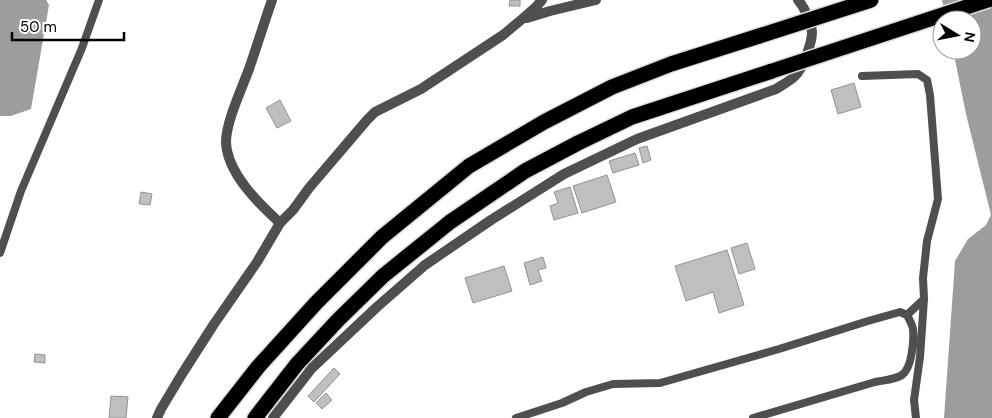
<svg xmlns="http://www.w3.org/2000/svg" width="992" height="418" viewBox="0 0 992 418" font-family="'DM Sans',sans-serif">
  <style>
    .water { fill: #9d9d9d }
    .building { fill: #bfbfbf; stroke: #939393 }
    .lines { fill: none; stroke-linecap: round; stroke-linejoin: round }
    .highway-casing { stroke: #dbdbdb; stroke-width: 18 }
    .lane { stroke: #4f4f4f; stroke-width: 8 }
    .street { stroke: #4f4f4f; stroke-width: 10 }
    .highway { stroke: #000; stroke-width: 15 }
    .highway-bridge-casing { stroke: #dbdbdb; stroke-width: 18; stroke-linecap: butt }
    .highway-bridge { stroke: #000; stroke-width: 15 }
  </style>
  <rect width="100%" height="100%" fill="#fff"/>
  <path class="water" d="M 0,0 L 46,0 L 49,5 L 31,109 L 11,116 L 0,116 Z
    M 942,0 L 992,0 L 992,418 L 944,418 L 955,261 L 968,239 L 986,225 L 991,215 L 966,114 L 953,50 L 972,50 L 972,20 L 947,20 Z"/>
  <path class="building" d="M 510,0 L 520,0 L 520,6 L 509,6 Z
    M 854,83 L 861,107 L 838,114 L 831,90 Z
    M 280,100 L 291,121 L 277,128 L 266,108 Z
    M 647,146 L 651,160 L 643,163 L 639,148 Z
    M 635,153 L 639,165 L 613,173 L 609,161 Z
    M 607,175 L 616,202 L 582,213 L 573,186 Z
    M 570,187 L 578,213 L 554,220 L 550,206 L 558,203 L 554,192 Z
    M 141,192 L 152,194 L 150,205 L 139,204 Z
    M 747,243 L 755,269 L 739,274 L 731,248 Z
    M 727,250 L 744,305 L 719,313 L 713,292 L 686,301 L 675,266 Z
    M 543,257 L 546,268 L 538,270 L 542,281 L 530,285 L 524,263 Z
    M 504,266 L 512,291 L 473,303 L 465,278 Z
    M 35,354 L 45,355 L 45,363 L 34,362 Z
    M 334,368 L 340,374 L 314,402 L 308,396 Z
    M 326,393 L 332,400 L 322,409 L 316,403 Z
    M 111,396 L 128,397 L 126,418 L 109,418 Z"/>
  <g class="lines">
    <defs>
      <path id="highway" d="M 218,418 L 258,367 L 316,303 L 382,237 L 469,166 L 544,122 L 612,87 L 671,64 L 759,36
        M 255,418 L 297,364 L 338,320 L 383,276 L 450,222 L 525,171 L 578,143 L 632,117 L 772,71"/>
    </defs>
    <use href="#highway" class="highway-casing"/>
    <path class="lane" d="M 862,76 L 918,74 L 927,80 L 930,95 L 938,199 L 927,241 L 923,278 L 924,299 L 920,357 L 914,400 L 916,418
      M 0,253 L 21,191 L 82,48 L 99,0
      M 907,315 L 924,299
      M 516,418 L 562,403 L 586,392 L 613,384 L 660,383 L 779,349 L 868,321 L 900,312 L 907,315 C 909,319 912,324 913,329 C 914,341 912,368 902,375 C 894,380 884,380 875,382 L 753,418"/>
    <path class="street" d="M 272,0 C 264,23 257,46 249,69 C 242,88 226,122 226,142 C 227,173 259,204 280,223
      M 527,18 L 550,11 L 596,0
      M 157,418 L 161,409 L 182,374 L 214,324 L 257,262 L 280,223 L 293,210 L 309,188 L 367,120 L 375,112 L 421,89 L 503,35 L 521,20 L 536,7 L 542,0
      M 273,418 L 312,368 L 378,306 L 425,265 L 491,220 L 564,174 L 637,139 L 776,89 C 782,85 790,81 795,76 C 803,68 812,43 812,32 C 811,22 805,8 798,0"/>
    <use href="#highway" class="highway"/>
    <defs>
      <path id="highway-bridge" d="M 759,36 L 871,0
        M 772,71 L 988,0"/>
    </defs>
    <use href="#highway-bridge" class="highway-bridge-casing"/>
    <use href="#highway-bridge" class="highway-bridge"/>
  </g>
  <g transform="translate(957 35) rotate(100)"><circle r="24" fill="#ffffff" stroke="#999999"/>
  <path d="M0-4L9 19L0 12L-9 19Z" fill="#000000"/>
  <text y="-8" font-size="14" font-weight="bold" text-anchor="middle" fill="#000000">N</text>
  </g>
  <path d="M12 32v8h112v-8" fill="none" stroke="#000000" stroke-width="2.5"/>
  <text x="20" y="32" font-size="15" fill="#000000" stroke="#ffffff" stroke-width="4" paint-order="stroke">50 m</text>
</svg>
